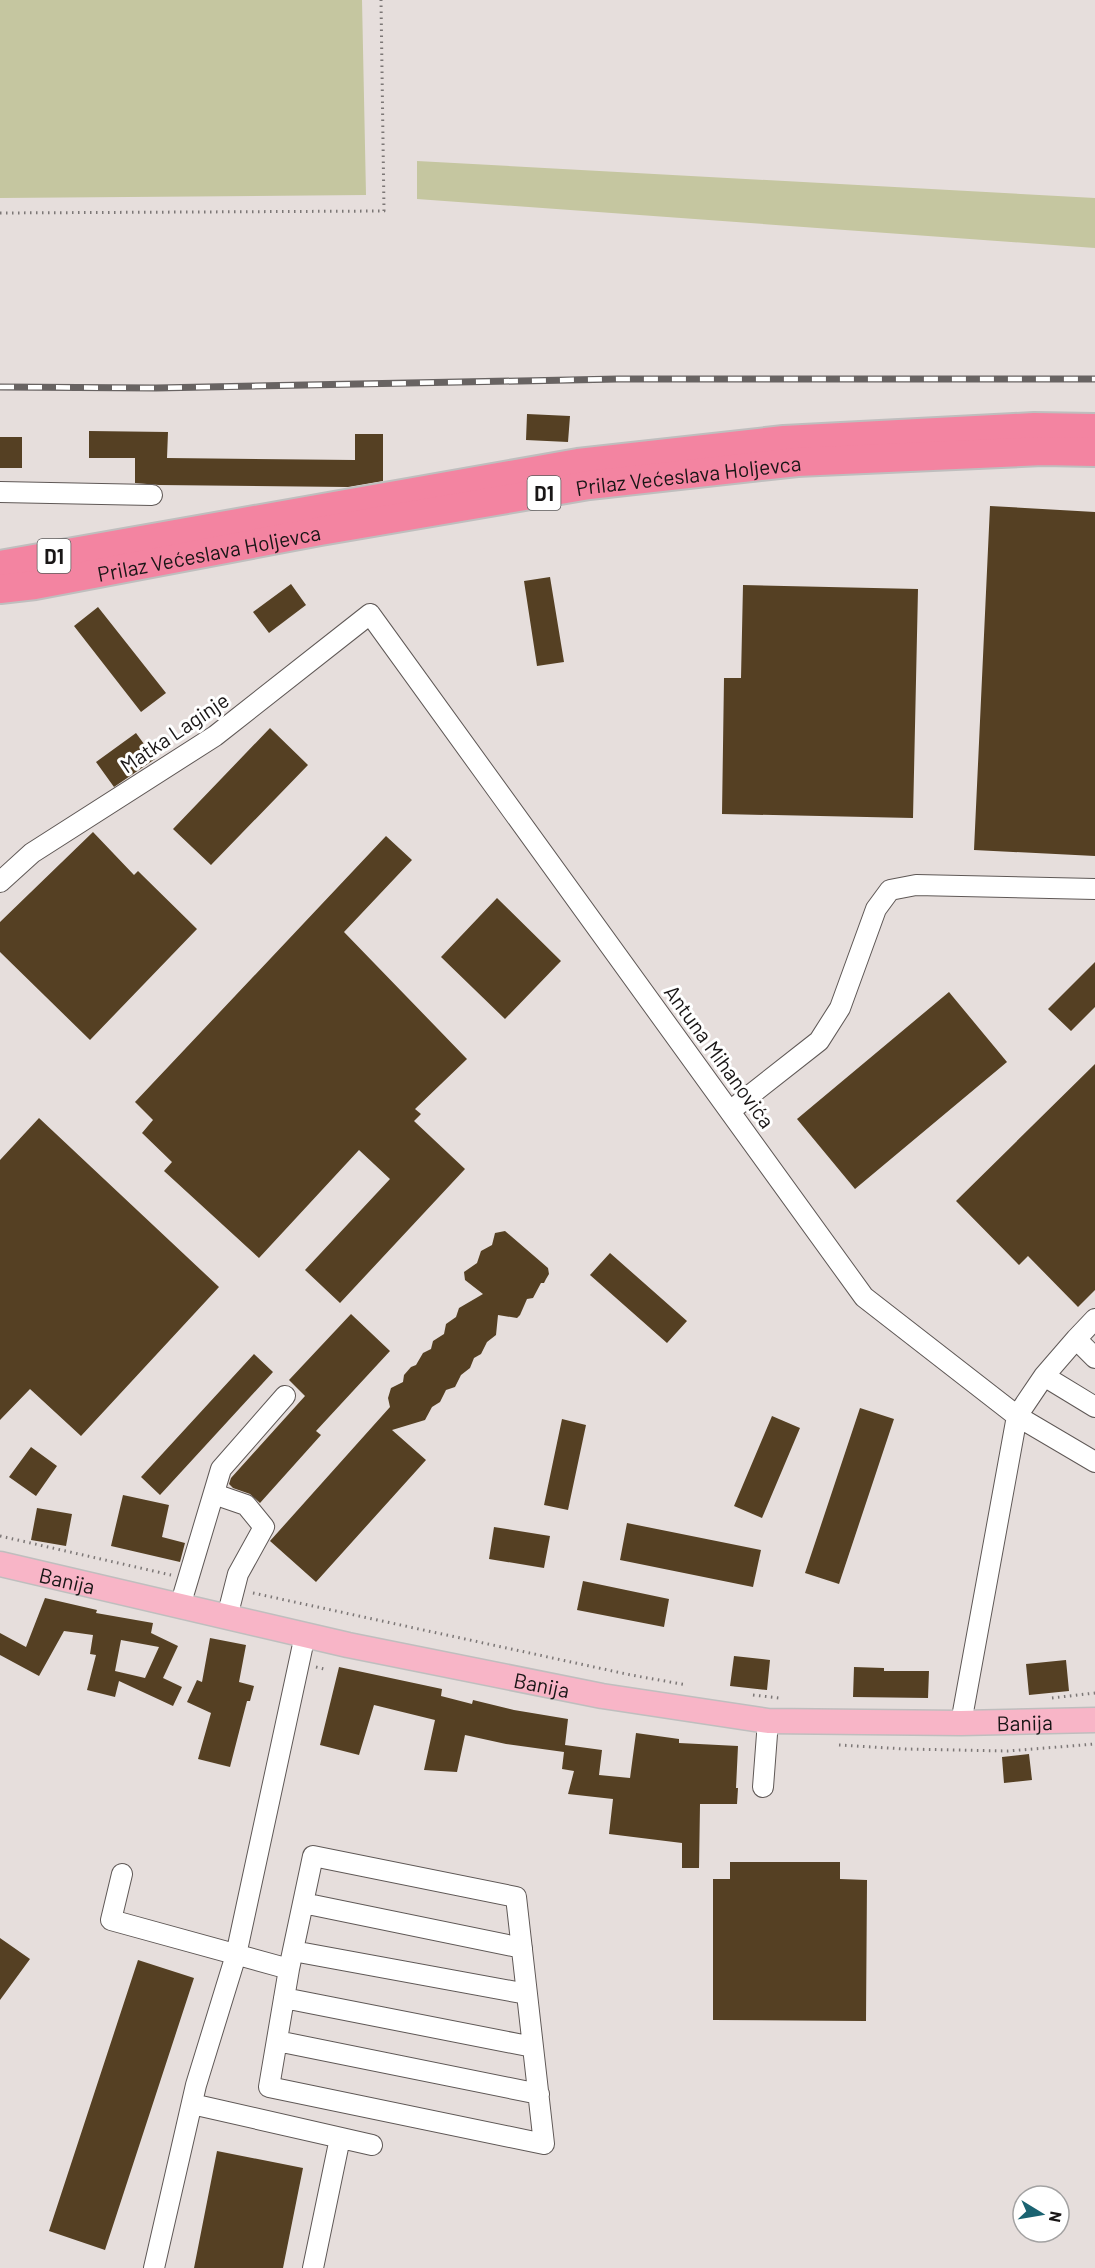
<svg xmlns="http://www.w3.org/2000/svg" width="1095" height="2268" viewBox="0 0 1095 2268" font-family="Barlow,sans-serif">
  <style>
    .green { fill: #c5c6a0 }
    .building { fill: #554023; fill-rule: evenodd }
    .lines { fill: none; stroke-linecap: round; stroke-linejoin: round }
    .minor-casing { stroke: #5f5856; stroke-width: 22 }
    .major-casing { stroke: #bfbebe; stroke-width: 27 }
    .highway-casing { stroke: #bfbebe; stroke-width: 32 }
    .path { stroke: #7c7776; stroke-width: 3; stroke-dasharray: 1.5 4.5; stroke-linecap: butt }
    .minor { stroke: #fff; stroke-width: 20 }
    .major { stroke: #f8b5c7; stroke-width: 24 }
    .highway { stroke: #f384a1; stroke-width: 28 }
    .rail-casing { stroke: #686362; stroke-width: 7 }
    .rail { stroke: #fff; stroke-width: 4.5; stroke-dasharray: 14; stroke-linecap: butt }
    .labels { text-anchor: middle; dominant-baseline: central; stroke-width: 6; stroke-linejoin: round; paint-order: stroke }
    .shield { fill: #fff; stroke: #5e5c5c; stroke-width: 1.5 }
    .shield-label { font-size: 20px; font-weight: bold; fill: #191616 }
    .street-label { font-size: 21px; fill: #191616; stroke: #fff }
  </style>
  <rect width="100%" height="100%" fill="#e6dedc"/>
  <path class="green" d="M 0,0 L 362,0 L 366,195 L 0,198 Z
    M 417,161 L 1095,198 L 1095,248 L 417,199 Z"/>
  <path class="building" d="M 527,414 L 570,416 L 568,442 L 526,440 Z
    M 89,431 L 168,432 L 167,458 L 355,460 L 355,434 L 383,434 L 383,481 L 348,487 L 159,485 L 135,483 L 135,458 L 89,458 Z
    M 0,437 L 22,437 L 22,468 L 0,468 Z
    M 990,506 L 1095,512 L 1095,856 L 974,850 Z
    M 550,577 L 564,662 L 537,666 L 524,581 Z
    M 291,584 L 306,605 L 269,633 L 253,612 Z
    M 743,585 L 918,589 L 913,818 L 722,814 L 724,678 L 741,678 Z
    M 98,607 L 166,693 L 141,712 L 74,626 Z
    M 270,728 L 308,765 L 211,865 L 173,829 Z
    M 136,733 L 155,759 L 114,787 L 96,762 Z
    M 93,832 L 134,875 L 138,871 L 197,929 L 90,1040 L 0,952 L 0,922 Z
    M 386,836 L 412,860 L 344,932 L 467,1059 L 415,1109 L 421,1114 L 414,1121 L 465,1169 L 340,1303 L 305,1270 L 390,1179 L 359,1150 L 259,1258 L 164,1171 L 172,1162 L 142,1133 L 153,1120 L 135,1102 Z
    M 497,898 L 561,961 L 505,1019 L 441,957 Z
    M 1095,962 L 1095,1007 L 1071,1031 L 1048,1009 Z
    M 949,992 L 1007,1062 L 855,1189 L 797,1119 Z
    M 1095,1064 L 1095,1290 L 1078,1307 L 1028,1256 L 1019,1265 L 956,1201 Z
    M 39,1118 L 219,1287 L 81,1436 L 30,1389 L 0,1420 L 0,1160 Z
    M 505,1231 L 548,1268 L 549,1274 L 546,1279 L 544,1283 L 541,1283 L 533,1298 L 527,1299 L 520,1315 L 517,1318 L 498,1315 L 496,1335 L 487,1342 L 481,1354 L 474,1358 L 470,1368 L 461,1375 L 455,1387 L 446,1390 L 440,1402 L 432,1407 L 425,1420 L 392,1430 L 426,1460 L 316,1582 L 270,1541 L 390,1407 L 388,1398 L 391,1388 L 403,1382 L 404,1375 L 411,1367 L 416,1365 L 423,1353 L 431,1349 L 433,1341 L 444,1334 L 446,1324 L 456,1317 L 459,1308 L 483,1294 L 465,1280 L 464,1272 L 477,1263 L 481,1251 L 492,1245 L 495,1233 Z
    M 610,1253 L 687,1321 L 667,1343 L 590,1275 Z
    M 351,1314 L 390,1351 L 316,1431 L 321,1435 L 260,1503 L 250,1494 L 233,1488 L 229,1484 L 231,1478 L 305,1396 L 289,1380 Z
    M 254,1354 L 273,1372 L 160,1495 L 141,1477 Z
    M 860,1408 L 894,1419 L 839,1584 L 805,1573 Z
    M 772,1416 L 800,1428 L 762,1518 L 734,1506 Z
    M 562,1419 L 586,1425 L 568,1510 L 544,1505 Z
    M 31,1447 L 57,1466 L 36,1496 L 9,1477 Z
    M 123,1495 L 169,1505 L 162,1537 L 185,1543 L 180,1562 L 111,1546 Z
    M 37,1508 L 72,1514 L 66,1546 L 31,1540 Z
    M 627,1523 L 761,1550 L 753,1587 L 620,1560 Z
    M 494,1527 L 550,1536 L 544,1568 L 489,1559 Z
    M 583,1581 L 669,1599 L 664,1627 L 577,1610 Z
    M 45,1598 L 97,1610 L 96,1613 L 153,1623 L 151,1633 L 178,1646 L 163,1678 L 182,1687 L 173,1706 L 119,1681 L 115,1697 L 87,1690 L 96,1655 L 90,1654 L 93,1635 L 64,1631 L 39,1676 L 0,1655 L 0,1633 L 26,1647 ZM 121,1640 L 159,1647 L 145,1678 L 115,1671 Z
    M 210,1638 L 246,1645 L 239,1682 L 254,1686 L 250,1701 L 247,1701 L 230,1767 L 198,1759 L 211,1713 L 187,1702 L 197,1680 L 202,1682 Z
    M 734,1656 L 770,1660 L 767,1690 L 730,1686 Z
    M 1066,1660 L 1069,1691 L 1029,1695 L 1026,1664 Z
    M 339,1667 L 442,1689 L 441,1696 L 472,1704 L 473,1700 L 514,1710 L 568,1719 L 565,1745 L 602,1750 L 599,1775 L 630,1778 L 636,1733 L 679,1739 L 679,1743 L 738,1746 L 736,1788 L 738,1788 L 737,1804 L 700,1804 L 699,1868 L 682,1868 L 682,1843 L 609,1834 L 613,1799 L 568,1794 L 574,1771 L 562,1769 L 564,1752 L 506,1744 L 465,1735 L 457,1772 L 424,1770 L 435,1720 L 374,1705 L 359,1755 L 320,1745 Z
    M 854,1667 L 884,1668 L 884,1671 L 929,1671 L 928,1698 L 853,1697 Z
    M 1029,1754 L 1032,1780 L 1004,1783 L 1002,1757 Z
    M 730,1862 L 840,1862 L 840,1879 L 867,1880 L 866,2021 L 713,2020 L 713,1879 L 730,1879 Z
    M 0,1938 L 30,1959 L 0,2000 Z
    M 138,1960 L 194,1978 L 105,2250 L 49,2231 Z
    M 217,2151 L 303,2168 L 283,2268 L 194,2268 Z"/>
  <g class="lines">
    <defs>
      <path id="minor" d="M 0,492 L 152,495
        M 0,882 L 32,853 L 215,736 L 370,614 L 864,1297 L 1017,1416 L 1095,1462
        M 730,1111 L 819,1041 L 840,1008 L 876,909 L 890,890 L 916,885 L 1095,889
        M 1076,1339 L 1095,1319
        M 1044,1376 L 1095,1407
        M 214,1494 L 246,1505 L 264,1527 L 238,1574 L 227,1617
        M 180,1606 L 221,1469 L 285,1396
        M 961,1723 L 1017,1416 L 1044,1376 L 1076,1339 L 1095,1358
        M 763,1787 L 768,1721
        M 122,1874 L 111,1920 L 289,1969 L 313,1856 L 516,1897 L 544,2144 L 269,2087 L 289,1969
        M 303,1903 L 522,1948
        M 293,1951 L 527,1994
        M 284,1998 L 533,2047
        M 277,2041 L 539,2094
        M 192,2104 L 372,2145
        M 154,2268 L 196,2085 L 236,1955 L 305,1635
        M 313,2268 L 340,2138"/>
      <g id="major">
        <path id="s1" d="M 0,1564 L 348,1645 L 602,1696 L 768,1721 L 961,1723 L 1095,1720"/>
      </g>
      <g id="highway">
        <path d="M 0,565 L 578,463 L 784,440 L 1034,427 L 1095,428"/>
        <path id="s2" d="M 0,589 L 35,585 L 320,531 L 589,485 L 797,462 L 1043,451 L 1095,452"/>
      </g>
    </defs>
    <use href="#minor" class="minor-casing"/>
    <use href="#major" class="major-casing"/>
    <use href="#highway" class="highway-casing"/>
    <path class="path" d="M 0,213 L 384,211 L 381,0
      M 0,1536 L 171,1575
      M 253,1593 L 631,1675 L 687,1685
      M 316,1667 L 324,1669
      M 753,1695 L 779,1698
      M 1052,1698 L 1095,1693
      M 839,1745 L 905,1749 L 1008,1751 L 1095,1744"/>
    <use href="#minor" class="minor"/>
    <use href="#major" class="major"/>
    <use href="#highway" class="highway"/>
    <defs>
      <path id="rail" d="M 0,387 L 156,388 L 618,379 L 1095,379"/>
    </defs>
    <use href="#rail" class="rail-casing"/>
    <use href="#rail" class="rail"/>
  </g>
  <g class="labels">
    <g class="shield">
      <rect x="527.5" y="476" width="33" height="34" rx="4.5"/>
      <rect x="37.5" y="539" width="33" height="34" rx="4.5"/>
    </g>
    <g class="shield-label">
      <text x="544" y="493">D1</text>
      <text x="54" y="556">D1</text>
    </g>
    <g class="street-label">
      <text stroke="none"><textPath href="#s2" startOffset="698">Prilaz Većeslava Holjevca</textPath></text>
      <text stroke="none"><textPath href="#s2" startOffset="212">Prilaz Većeslava Holjevca</textPath></text>
      <text transform="translate(174 732) rotate(-34)">Matka Laginje</text>
      <text transform="translate(720 1056) rotate(54)">Antuna Mihanovića</text>
      <text stroke="none"><textPath href="#s1" startOffset="69">Banija</textPath></text>
      <text stroke="none"><textPath href="#s1" startOffset="555">Banija</textPath></text>
      <text stroke="none"><textPath href="#s1" startOffset="1041">Banija</textPath></text>
    </g>
  </g>
  <g transform="translate(1041 2214) rotate(101)"><circle r="28" fill="#ffffff" stroke="#a3a2a2" stroke-width="1.5"/>
  <path d="M0-4.5L10 22L0 15L-10 22Z" fill="#1a6371"/>
  <text y="-9" font-size="16" font-weight="bold" text-anchor="middle" fill="#191616">N</text>
  </g>
</svg>
